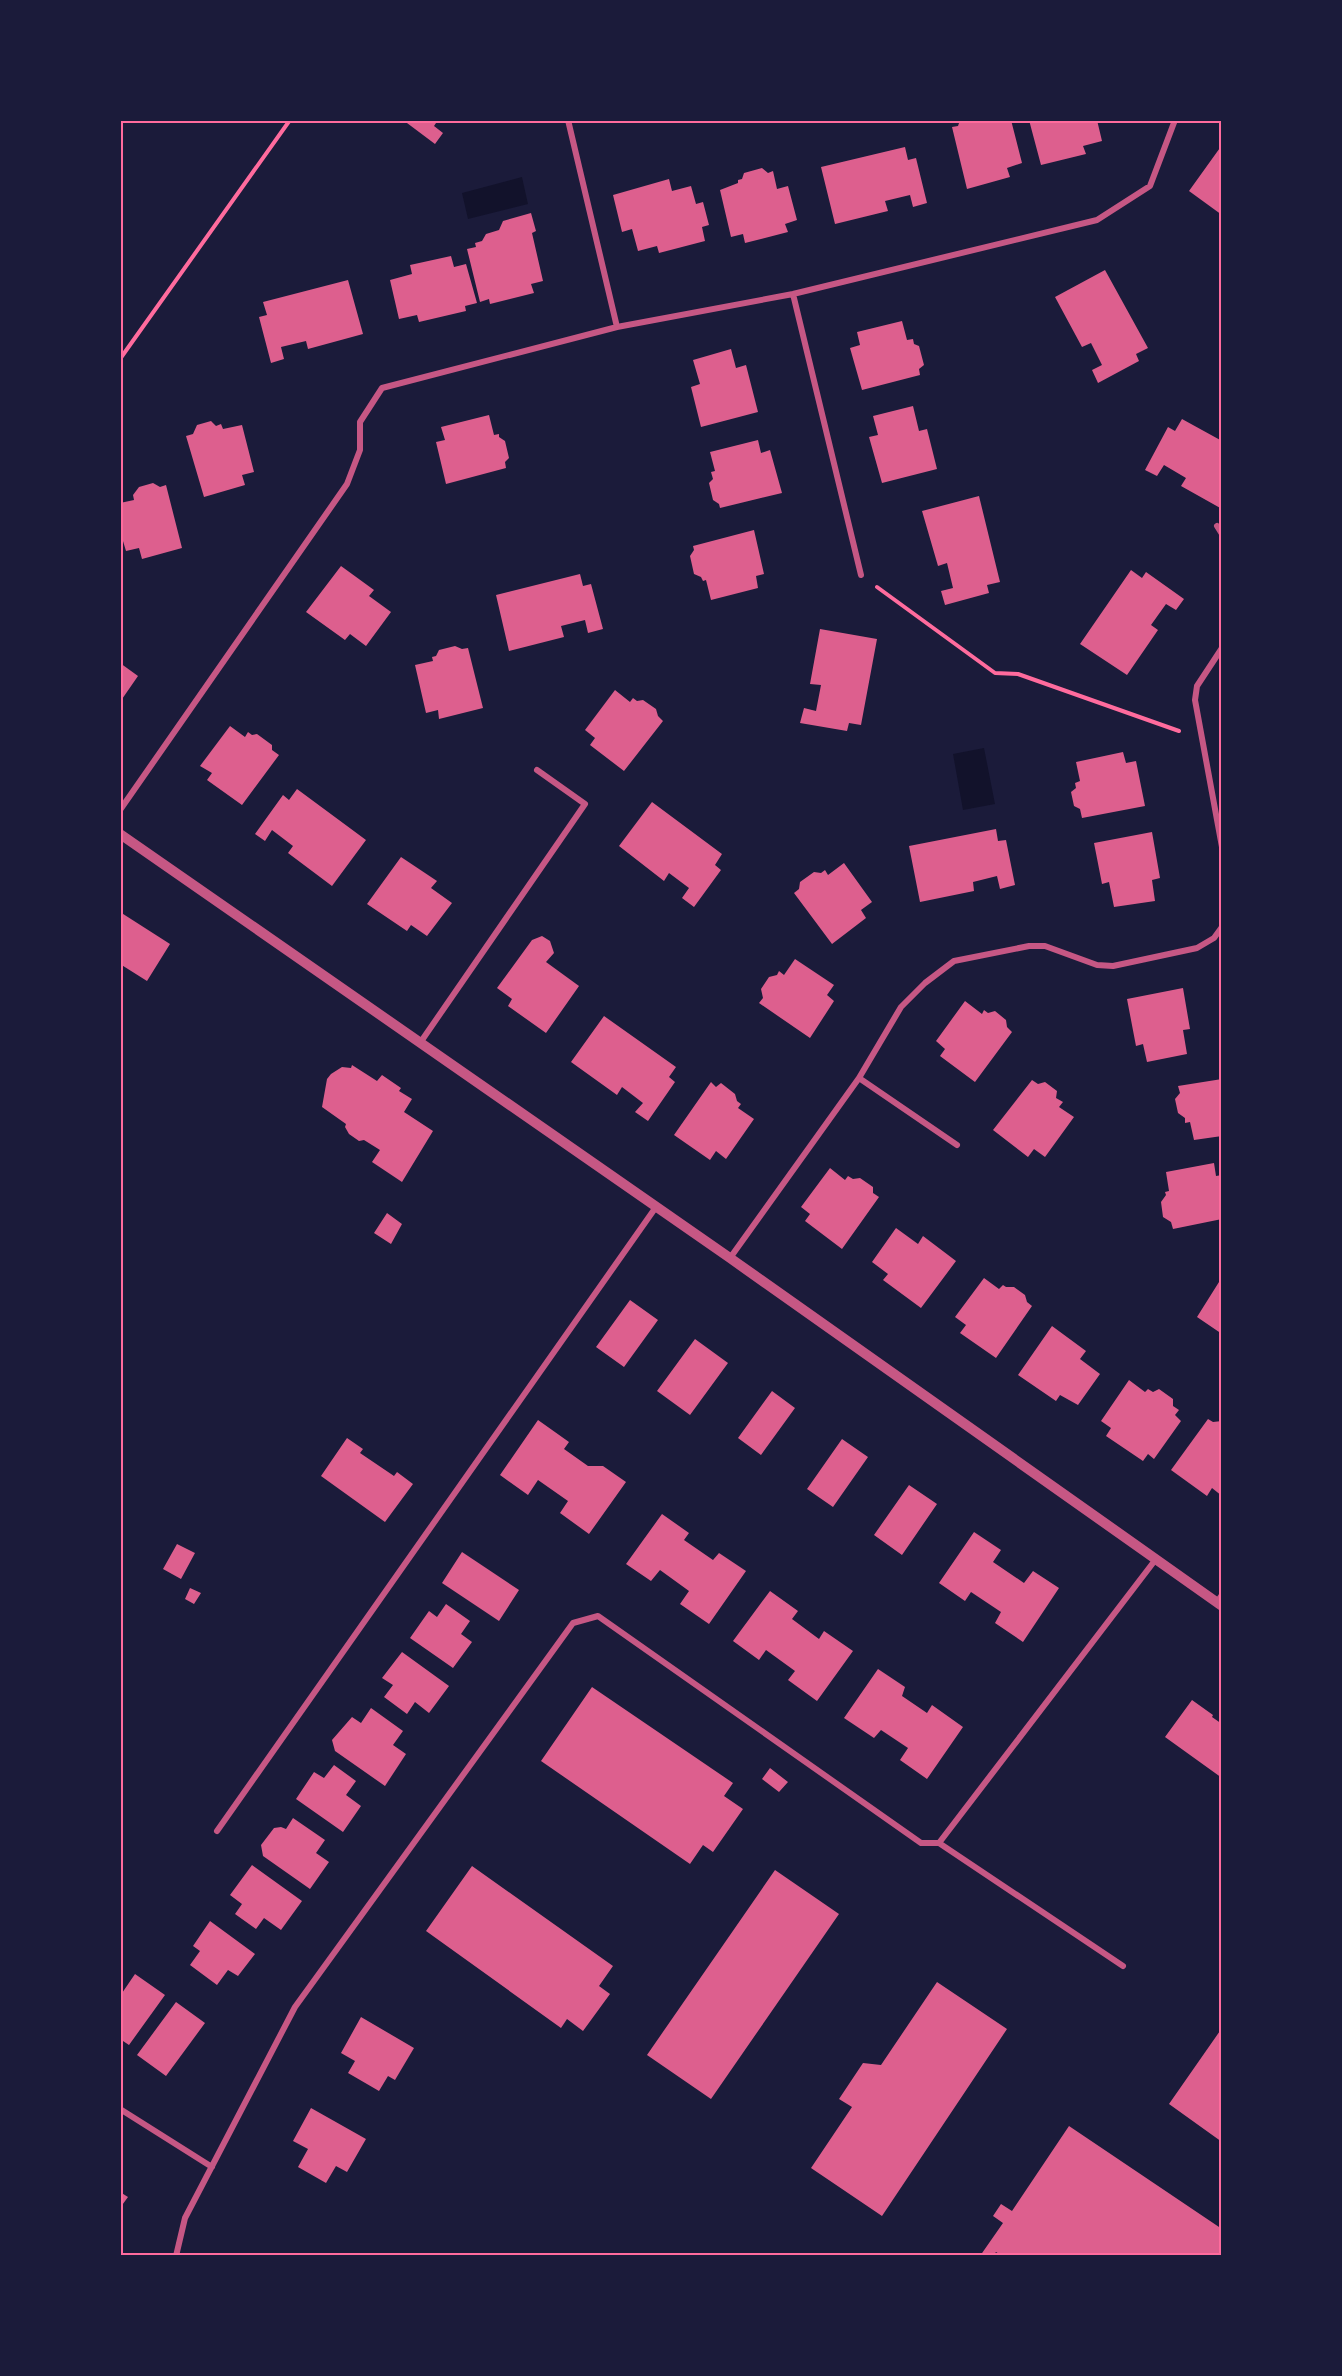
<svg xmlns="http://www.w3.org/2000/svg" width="1342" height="2376" viewBox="0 0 1342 2376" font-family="Karla,sans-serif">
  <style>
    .water { fill: #12122b }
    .building { fill: #dd5f8e }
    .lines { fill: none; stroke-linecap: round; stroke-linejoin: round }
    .path { stroke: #ff6b9d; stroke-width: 4 }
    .minor { stroke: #c65784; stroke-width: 6 }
    .tertiary { stroke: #c65784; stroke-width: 10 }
    .neatline { fill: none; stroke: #ff6b9d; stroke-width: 2 }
  </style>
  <rect width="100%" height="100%" fill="#1b1b3a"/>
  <path class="water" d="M 522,177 L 528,204 L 468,219 L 462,193 Z
    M 984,748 L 995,804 L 963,810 L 953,754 Z"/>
  <path class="building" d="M 403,120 L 438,120 L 434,126 L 443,133 L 435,144 Z
    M 960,120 L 987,120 L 988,123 L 1011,120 L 1022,163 L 1007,168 L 1010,177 L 967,189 L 952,127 L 958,126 Z
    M 1029,120 L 1097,120 L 1102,141 L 1083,146 L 1086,154 L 1041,165 Z
    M 1222,145 L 1222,215 L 1189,191 Z
    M 905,147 L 908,160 L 916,158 L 927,203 L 913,207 L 910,195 L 885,201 L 888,211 L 835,224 L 821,167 Z
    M 762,168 L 768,173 L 773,171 L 777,189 L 788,186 L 797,220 L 785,224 L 788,232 L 745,243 L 743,234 L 731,237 L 720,190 L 738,183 L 738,180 L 742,179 L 744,173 Z
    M 669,179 L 672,191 L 691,186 L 696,204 L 703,202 L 709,225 L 702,227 L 705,241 L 659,253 L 657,246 L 638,251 L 632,229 L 622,232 L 613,195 Z
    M 531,213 L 536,231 L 532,233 L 543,281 L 531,284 L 534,293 L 490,304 L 489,299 L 480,302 L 467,249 L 476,247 L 475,243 L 482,241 L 486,234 L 499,230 L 503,221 Z
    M 451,256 L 454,267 L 466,264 L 477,303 L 465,306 L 466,311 L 419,322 L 417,315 L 399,319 L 390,280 L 412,274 L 410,265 Z
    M 1105,270 L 1148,348 L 1136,354 L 1139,361 L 1098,383 L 1092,370 L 1102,365 L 1091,343 L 1082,347 L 1055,297 Z
    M 348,280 L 363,334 L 308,349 L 306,341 L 281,347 L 284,359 L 271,363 L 259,317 L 267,315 L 263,302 Z
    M 902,321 L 907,340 L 913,339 L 914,344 L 919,346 L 924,365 L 919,369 L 920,375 L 862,390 L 850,348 L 860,345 L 857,332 Z
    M 731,349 L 736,368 L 746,365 L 758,412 L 701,427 L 691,387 L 700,384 L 693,360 Z
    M 913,406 L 919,431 L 927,429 L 937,469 L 882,483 L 869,437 L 878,435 L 873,416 Z
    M 489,415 L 494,435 L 499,434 L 499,437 L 505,441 L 509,458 L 505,462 L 506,468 L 446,484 L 436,442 L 445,440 L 441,427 Z
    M 1182,419 L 1222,441 L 1222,509 L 1181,486 L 1186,478 L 1164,465 L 1157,476 L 1145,470 L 1168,427 L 1175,431 Z
    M 211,421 L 216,426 L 221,424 L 223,429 L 242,425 L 254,472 L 242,475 L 245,485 L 204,497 L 186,436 L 193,434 L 197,425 Z
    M 758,440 L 761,453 L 770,450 L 782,493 L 720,508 L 719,504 L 713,500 L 709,483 L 713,479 L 711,472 L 715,471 L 710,452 Z
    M 153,483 L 160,487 L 166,485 L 182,548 L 142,559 L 139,548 L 126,551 L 120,531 L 120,503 L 134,500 L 133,495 L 139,487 Z
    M 979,496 L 1000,582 L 987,585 L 989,593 L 945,605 L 941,591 L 953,588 L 947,563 L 938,566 L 922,511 Z
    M 754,530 L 764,574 L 756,576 L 758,588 L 711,600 L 706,580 L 703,581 L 701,577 L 694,574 L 690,556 L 694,550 L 693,546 Z
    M 341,566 L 374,590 L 369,596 L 391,612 L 366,646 L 350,634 L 345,640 L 306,612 Z
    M 1131,570 L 1142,578 L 1146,572 L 1184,599 L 1176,610 L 1166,604 L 1151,625 L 1158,630 L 1127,675 L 1080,644 Z
    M 580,574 L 583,586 L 591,584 L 603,629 L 588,633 L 585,620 L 561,626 L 564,637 L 509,651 L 496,595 Z
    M 820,629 L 877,639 L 861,725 L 849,723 L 847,731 L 800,723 L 804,708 L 816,711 L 821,685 L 810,684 Z
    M 455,646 L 462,649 L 468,648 L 483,708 L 439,719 L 438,710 L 426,713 L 415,665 L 433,661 L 432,657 L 436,656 L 439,650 Z
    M 120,663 L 138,676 L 120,702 Z
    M 615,690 L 630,702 L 633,698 L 637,701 L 643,700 L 656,709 L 658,716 L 663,721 L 624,771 L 590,745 L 595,738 L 585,730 Z
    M 230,726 L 245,737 L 248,732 L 252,735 L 257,734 L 272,745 L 272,750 L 279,755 L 242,805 L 207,780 L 212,773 L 200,766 Z
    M 1123,752 L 1126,763 L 1136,761 L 1145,806 L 1082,818 L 1080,809 L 1074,806 L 1071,792 L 1076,788 L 1075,783 L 1080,781 L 1076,762 Z
    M 297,789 L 366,840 L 332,886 L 288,853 L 293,846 L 272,830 L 265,841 L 255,834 L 283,795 L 289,800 Z
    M 652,802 L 722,854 L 715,865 L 721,870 L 694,907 L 682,898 L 689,888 L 669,873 L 664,881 L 619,846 Z
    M 996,829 L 998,841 L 1006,840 L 1015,885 L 1000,889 L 997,876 L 973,882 L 974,891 L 920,902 L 909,846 Z
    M 1152,832 L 1160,878 L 1152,880 L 1155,901 L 1114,907 L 1109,882 L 1102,884 L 1094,843 Z
    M 401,857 L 437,881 L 431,888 L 452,903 L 427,936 L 411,925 L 407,931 L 367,904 Z
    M 844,863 L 872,902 L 861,910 L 866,918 L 832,944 L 794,893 L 799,889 L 800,882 L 814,872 L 821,873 L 825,870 L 828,875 Z
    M 120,912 L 170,944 L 147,981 L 120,964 Z
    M 542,936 L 550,941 L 554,953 L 546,962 L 579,986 L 546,1033 L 508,1006 L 512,999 L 497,988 L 532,940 Z
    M 795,959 L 834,985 L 827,995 L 834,1001 L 810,1038 L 759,1003 L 763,998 L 761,989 L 769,977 L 777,975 L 779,971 L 784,975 Z
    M 1183,988 L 1190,1029 L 1183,1030 L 1187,1054 L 1147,1062 L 1143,1044 L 1136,1046 L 1127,999 Z
    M 965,1001 L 982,1014 L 984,1010 L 988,1013 L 995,1011 L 1006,1020 L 1007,1027 L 1012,1032 L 975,1082 L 940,1056 L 945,1049 L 936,1041 Z
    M 604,1016 L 676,1067 L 669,1077 L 675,1082 L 648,1121 L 635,1112 L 643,1103 L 622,1087 L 617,1095 L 571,1062 Z
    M 352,1065 L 377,1081 L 382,1075 L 401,1088 L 399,1091 L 412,1099 L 404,1112 L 433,1131 L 402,1182 L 372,1162 L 380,1150 L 364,1140 L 359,1141 L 349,1134 L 345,1127 L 346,1124 L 322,1107 L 327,1079 L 331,1074 L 342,1067 L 351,1068 Z
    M 1222,1079 L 1222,1136 L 1194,1140 L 1190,1122 L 1185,1123 L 1185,1118 L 1178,1113 L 1175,1099 L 1180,1093 L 1178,1086 Z
    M 1032,1080 L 1038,1084 L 1045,1082 L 1057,1091 L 1056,1098 L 1063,1102 L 1059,1107 L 1074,1117 L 1045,1157 L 1034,1149 L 1028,1157 L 993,1130 Z
    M 711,1082 L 716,1087 L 721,1083 L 735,1094 L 737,1101 L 741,1104 L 738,1108 L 754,1119 L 726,1159 L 716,1151 L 710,1160 L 674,1135 Z
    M 1214,1163 L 1216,1176 L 1222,1175 L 1222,1219 L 1173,1229 L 1171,1222 L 1163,1217 L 1161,1202 L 1166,1195 L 1165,1192 L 1169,1191 L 1166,1172 Z
    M 830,1168 L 845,1180 L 848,1176 L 853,1179 L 860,1178 L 873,1187 L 873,1193 L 879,1197 L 842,1249 L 805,1221 L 810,1214 L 801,1207 Z
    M 387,1213 L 402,1224 L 391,1244 L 374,1233 Z
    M 896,1228 L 918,1244 L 923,1236 L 956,1261 L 921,1308 L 883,1280 L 888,1274 L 872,1262 Z
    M 984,1278 L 999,1289 L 1003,1285 L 1006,1287 L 1014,1287 L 1025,1295 L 1027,1302 L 1032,1306 L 996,1358 L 960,1333 L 966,1325 L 955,1317 Z
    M 1219,1282 L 1222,1284 L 1222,1334 L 1197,1317 Z
    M 630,1300 L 658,1320 L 624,1367 L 596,1347 Z
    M 1052,1326 L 1086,1351 L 1080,1359 L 1100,1374 L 1078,1405 L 1060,1395 L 1056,1401 L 1018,1375 Z
    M 695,1339 L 728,1363 L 690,1415 L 657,1391 Z
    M 1129,1380 L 1145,1392 L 1148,1389 L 1153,1392 L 1159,1389 L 1173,1399 L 1173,1406 L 1179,1410 L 1175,1415 L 1181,1421 L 1154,1459 L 1148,1454 L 1143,1461 L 1106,1436 L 1111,1428 L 1101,1421 Z
    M 772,1391 L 795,1408 L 761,1455 L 738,1438 Z
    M 1208,1419 L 1213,1422 L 1222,1421 L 1222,1496 L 1212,1488 L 1207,1496 L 1171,1470 Z
    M 538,1420 L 569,1442 L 564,1449 L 588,1466 L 603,1466 L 626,1482 L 589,1534 L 560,1513 L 568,1501 L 538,1480 L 528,1495 L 500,1475 Z
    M 347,1438 L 363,1449 L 360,1453 L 394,1476 L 397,1472 L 413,1484 L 385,1522 L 321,1476 Z
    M 842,1439 L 868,1457 L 833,1507 L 807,1489 Z
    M 909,1485 L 937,1504 L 902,1555 L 874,1535 Z
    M 662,1514 L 689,1533 L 684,1540 L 713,1560 L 719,1553 L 746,1571 L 709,1624 L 680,1604 L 689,1591 L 660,1570 L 651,1581 L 626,1564 Z
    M 974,1532 L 1001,1550 L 993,1562 L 1024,1583 L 1033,1571 L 1059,1588 L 1023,1642 L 995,1623 L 1001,1612 L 971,1592 L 965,1601 L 939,1583 Z
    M 177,1544 L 195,1553 L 181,1579 L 163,1569 Z
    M 462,1552 L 519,1590 L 499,1621 L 442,1583 Z
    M 190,1588 L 201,1593 L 194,1604 L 185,1599 Z
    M 770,1591 L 798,1611 L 792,1619 L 819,1639 L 824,1631 L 853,1651 L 817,1701 L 788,1680 L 795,1671 L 766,1650 L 759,1660 L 733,1641 Z
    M 446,1604 L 470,1621 L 461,1634 L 472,1642 L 453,1668 L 410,1638 L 429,1611 L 437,1617 Z
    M 402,1652 L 449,1686 L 429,1713 L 415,1702 L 407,1714 L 384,1697 L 393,1685 L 382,1678 Z
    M 878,1669 L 905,1687 L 902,1696 L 927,1713 L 932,1705 L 963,1727 L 927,1779 L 900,1760 L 908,1748 L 881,1730 L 874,1738 L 844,1718 Z
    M 592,1687 L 733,1783 L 724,1796 L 743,1809 L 713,1852 L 703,1845 L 690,1864 L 541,1761 Z
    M 1192,1700 L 1213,1715 L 1212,1717 L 1222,1724 L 1222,1778 L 1165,1737 Z
    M 371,1708 L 403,1731 L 393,1745 L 406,1754 L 385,1786 L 335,1751 L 332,1740 L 352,1717 L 361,1723 Z
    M 334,1765 L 356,1781 L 346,1795 L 361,1806 L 343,1832 L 296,1799 L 314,1772 L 324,1778 Z
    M 770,1768 L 788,1782 L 779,1792 L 762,1779 Z
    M 293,1818 L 325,1840 L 316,1853 L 329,1862 L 310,1889 L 263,1856 L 261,1845 L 274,1828 L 281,1827 L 286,1829 Z
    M 252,1865 L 302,1901 L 281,1930 L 264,1918 L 256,1929 L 235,1914 L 242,1904 L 230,1895 Z
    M 472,1866 L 613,1966 L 599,1986 L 610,1994 L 583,2031 L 567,2019 L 561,2028 L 426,1931 Z
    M 775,1870 L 839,1914 L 711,2099 L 647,2055 Z
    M 210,1921 L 255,1954 L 238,1976 L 228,1970 L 217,1985 L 190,1965 L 200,1951 L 193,1946 Z
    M 135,1974 L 165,1995 L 129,2045 L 120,2039 L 120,1996 Z
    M 937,1982 L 1007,2029 L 882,2216 L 811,2168 L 852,2107 L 839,2099 L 863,2063 L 881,2065 Z
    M 176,2002 L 205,2023 L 166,2076 L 137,2055 Z
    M 361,2017 L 414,2048 L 395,2080 L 388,2076 L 379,2091 L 348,2073 L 355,2061 L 341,2053 Z
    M 1222,2028 L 1222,2142 L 1169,2104 Z
    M 311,2108 L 366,2139 L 347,2172 L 336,2166 L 326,2183 L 298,2167 L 308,2149 L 293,2141 Z
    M 1069,2126 L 1222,2229 L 1222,2256 L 1002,2256 L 996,2252 L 993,2256 L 980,2256 L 1003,2223 L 993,2216 L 1001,2204 L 1012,2211 Z
    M 120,2192 L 128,2197 L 120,2208 Z"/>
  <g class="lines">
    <path class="path" d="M 120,359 L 290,120
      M 877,587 L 995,673 L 1018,674 L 1179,731"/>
    <path class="minor" d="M 568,120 L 617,327
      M 793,294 L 861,575
      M 1217,526 L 1222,534
      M 1222,648 L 1197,686 L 1195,700 L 1222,847
      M 120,810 L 347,484 L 360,450 L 360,422 L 382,388 L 617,327 L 793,294 L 1097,220 L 1150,186 L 1175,120
      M 420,1043 L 585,804 L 537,770
      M 859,1078 L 957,1145
      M 730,1258 L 859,1078 L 901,1007 L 925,983 L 954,961 L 1029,946 L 1045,946 L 1097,965 L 1113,966 L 1197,948 L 1214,938 L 1222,927
      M 1217,1602 L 1222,1595
      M 217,1831 L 656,1207
      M 939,1843 L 1123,1966
      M 120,2109 L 212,2167
      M 176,2256 L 185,2218 L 295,2007 L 573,1623 L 598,1616 L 921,1843 L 939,1843 L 1156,1559"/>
    <path class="tertiary" d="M 120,834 L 730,1258 L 1222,1606"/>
  </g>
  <rect width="1342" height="2376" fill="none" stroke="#1b1b3a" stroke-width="243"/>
  <rect x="122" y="122" width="1098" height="2132" class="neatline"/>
</svg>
